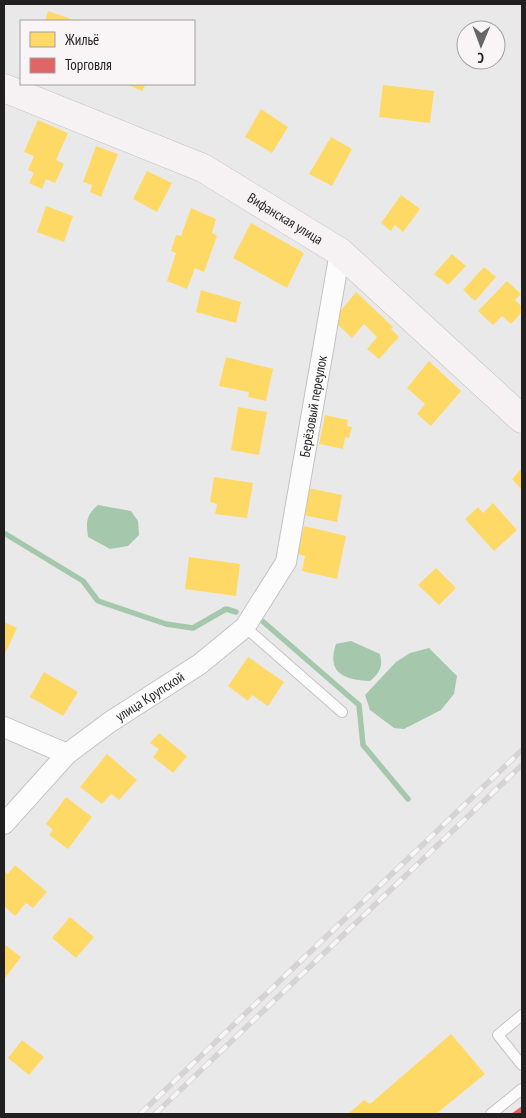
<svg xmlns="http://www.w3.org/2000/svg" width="526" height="1118" viewBox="0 0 526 1118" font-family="'PT Sans Narrow',sans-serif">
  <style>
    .water { fill: #a5c8ad }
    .homes { fill: #ffd966 }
    .shops { fill: #e06666 }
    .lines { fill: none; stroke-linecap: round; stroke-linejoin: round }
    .stream { stroke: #a5c8ad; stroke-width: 5.5 }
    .service-casing { stroke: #c3c2c2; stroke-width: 12 }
    .minor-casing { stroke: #c3c2c2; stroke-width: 22 }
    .secondary-casing { stroke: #c3c2c2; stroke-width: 29 }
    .service { stroke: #fcfcfc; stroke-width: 10 }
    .minor { stroke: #fcfcfc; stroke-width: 20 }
    .secondary { stroke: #f6f2f3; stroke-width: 28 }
    .rail-casing { stroke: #d5d4d4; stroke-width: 5.5 }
    .rail { stroke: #f9f5f6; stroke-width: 4; stroke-dasharray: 11; stroke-linecap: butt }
    .labels { text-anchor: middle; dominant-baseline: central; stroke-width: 5; stroke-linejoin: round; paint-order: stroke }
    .street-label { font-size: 14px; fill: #211f20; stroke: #f9f5f6 }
  </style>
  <rect width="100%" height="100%" fill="#eae9e9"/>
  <path class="water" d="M 98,505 L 131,511 L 138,521 L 139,535 L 128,546 L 110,549 L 88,537 C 86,522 86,515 98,505 Z
    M 351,641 L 380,654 C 383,666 380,673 370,681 C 344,680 326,673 336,644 Z
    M 429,648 L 457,676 L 454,694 L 441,710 L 404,729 L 394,728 L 370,710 L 365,695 L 396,662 L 410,653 Z"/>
  <path class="homes" d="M 48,11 L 77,21 L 45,21 Z
    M 126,84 L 146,84 L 142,91 Z
    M 383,85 L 434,91 L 430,123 L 379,117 Z
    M 261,109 L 288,127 L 272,153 L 245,137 Z
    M 38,120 L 68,133 L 56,160 L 64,164 L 55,183 L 46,179 L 42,189 L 29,183 L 34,173 L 28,170 L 34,156 L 24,152 Z
    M 331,137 L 352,149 L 332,186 L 309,174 Z
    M 96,146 L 118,154 L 101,197 L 90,192 L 92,185 L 83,182 Z
    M 147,171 L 172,183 L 157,212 L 133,199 Z
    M 401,195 L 420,209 L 403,232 L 395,225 L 391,231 L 381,223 Z
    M 46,206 L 73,216 L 64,242 L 37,232 Z
    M 191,208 L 216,219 L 212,233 L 217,236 L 204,272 L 195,268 L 187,289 L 167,281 L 176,253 L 171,251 L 176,235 L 181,236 Z
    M 251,223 L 304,253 L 287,288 L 233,258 Z
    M 452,254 L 466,266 L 448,285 L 434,274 Z
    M 484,267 L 496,277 L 475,301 L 463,290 Z
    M 507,281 L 521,294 L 515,300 L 522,307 L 522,312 L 511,324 L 502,316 L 493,325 L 478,311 Z
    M 201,290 L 241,302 L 236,323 L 196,312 Z
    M 356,292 L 393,327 L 391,329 L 399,337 L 379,359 L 367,349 L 377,337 L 364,324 L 352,338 L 333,320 Z
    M 226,357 L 273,369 L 266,401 L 248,397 L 249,392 L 219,386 Z
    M 429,361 L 461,391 L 431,426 L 417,414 L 425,404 L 407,388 Z
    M 238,407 L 267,412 L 259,455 L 231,450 Z
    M 325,415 L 348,420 L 347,426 L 352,427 L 349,438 L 345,437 L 343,449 L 319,444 Z
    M 522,468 L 522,490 L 512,479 Z
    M 214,477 L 253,483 L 247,518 L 215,514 L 217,504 L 210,502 Z
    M 308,488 L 342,495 L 337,522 L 303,515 Z
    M 493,503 L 517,530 L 494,551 L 465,519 L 478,507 L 483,513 Z
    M 304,526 L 346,536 L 337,579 L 302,571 L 305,556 L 298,554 Z
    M 189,557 L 240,564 L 236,596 L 185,589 Z
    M 436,568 L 456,588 L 439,605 L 418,585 Z
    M 4,622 L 17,628 L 4,656 Z
    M 248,657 L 284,682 L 268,706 L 252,695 L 248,701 L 228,686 Z
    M 44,672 L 78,692 L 63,716 L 30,697 Z
    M 159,733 L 187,756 L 173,773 L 153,757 L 159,749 L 150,743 Z
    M 107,754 L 137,780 L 119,800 L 111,794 L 102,804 L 80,787 Z
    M 66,797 L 92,817 L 68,849 L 49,835 L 53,830 L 46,824 Z
    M 15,865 L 47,892 L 33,908 L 26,903 L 15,916 L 4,906 L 4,871 L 8,874 Z
    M 70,917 L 94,937 L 76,958 L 52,938 Z
    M 4,944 L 21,957 L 5,978 L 4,977 Z
    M 451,1034 L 485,1074 L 436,1114 L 348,1114 L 364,1100 L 370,1104 Z
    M 22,1040 L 44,1057 L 29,1075 L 8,1058 Z"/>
  <path class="shops" d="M 522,1106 L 522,1114 L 511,1114 Z"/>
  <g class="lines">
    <path class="stream" d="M 4,533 L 83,581 L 98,601 L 166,624 L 193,628 L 226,609 L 236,612
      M 260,619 L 359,705 L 363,745 L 408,799"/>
    <defs>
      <path id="service" d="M 245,627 L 342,712
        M 522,1015 L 498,1035 L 522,1065
        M 491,1114 L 522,1089"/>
      <g id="minor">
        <path d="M 4,727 L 67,754"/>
        <path id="s1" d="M 4,824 L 67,754 L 110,722 L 200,664 L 245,627 L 286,562 L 340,252"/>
      </g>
      <g id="secondary">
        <path id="s2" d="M 4,88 L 203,168 L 340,252 L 522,419"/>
      </g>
    </defs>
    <use href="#service" class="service-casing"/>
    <use href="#minor" class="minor-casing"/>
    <use href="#secondary" class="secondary-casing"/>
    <use href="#service" class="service"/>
    <use href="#minor" class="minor"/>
    <use href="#secondary" class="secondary"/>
    <defs>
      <path id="rail" d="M 140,1114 L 522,750
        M 155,1114 L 522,765"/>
    </defs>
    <use href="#rail" class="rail-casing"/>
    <use href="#rail" class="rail"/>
  </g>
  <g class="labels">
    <g class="street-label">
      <text stroke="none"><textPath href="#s2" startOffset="311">Вифанская улица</textPath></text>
      <text stroke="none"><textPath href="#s1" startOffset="548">Берёзовый переулок</textPath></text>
      <text stroke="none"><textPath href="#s1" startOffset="195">улица Крупской</textPath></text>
    </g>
  </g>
  <rect width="526" height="1118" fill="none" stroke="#211f20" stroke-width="10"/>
  <rect x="20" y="20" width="175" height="65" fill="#f9f5f6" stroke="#a39fa0"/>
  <rect x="30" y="32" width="25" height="15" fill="#ffd966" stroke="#a39fa0"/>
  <text x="65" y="45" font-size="15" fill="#211f20">Жильё</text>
  <rect x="30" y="58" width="25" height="15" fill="#e06666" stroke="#a39fa0"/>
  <text x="65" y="70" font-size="15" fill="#211f20">Торговля</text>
  <g transform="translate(481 45) rotate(181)"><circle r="24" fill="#f9f5f6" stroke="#a39fa0"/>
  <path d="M0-4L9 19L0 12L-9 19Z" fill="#676666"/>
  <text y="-8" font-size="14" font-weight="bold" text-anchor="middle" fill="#211f20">С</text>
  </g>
</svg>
